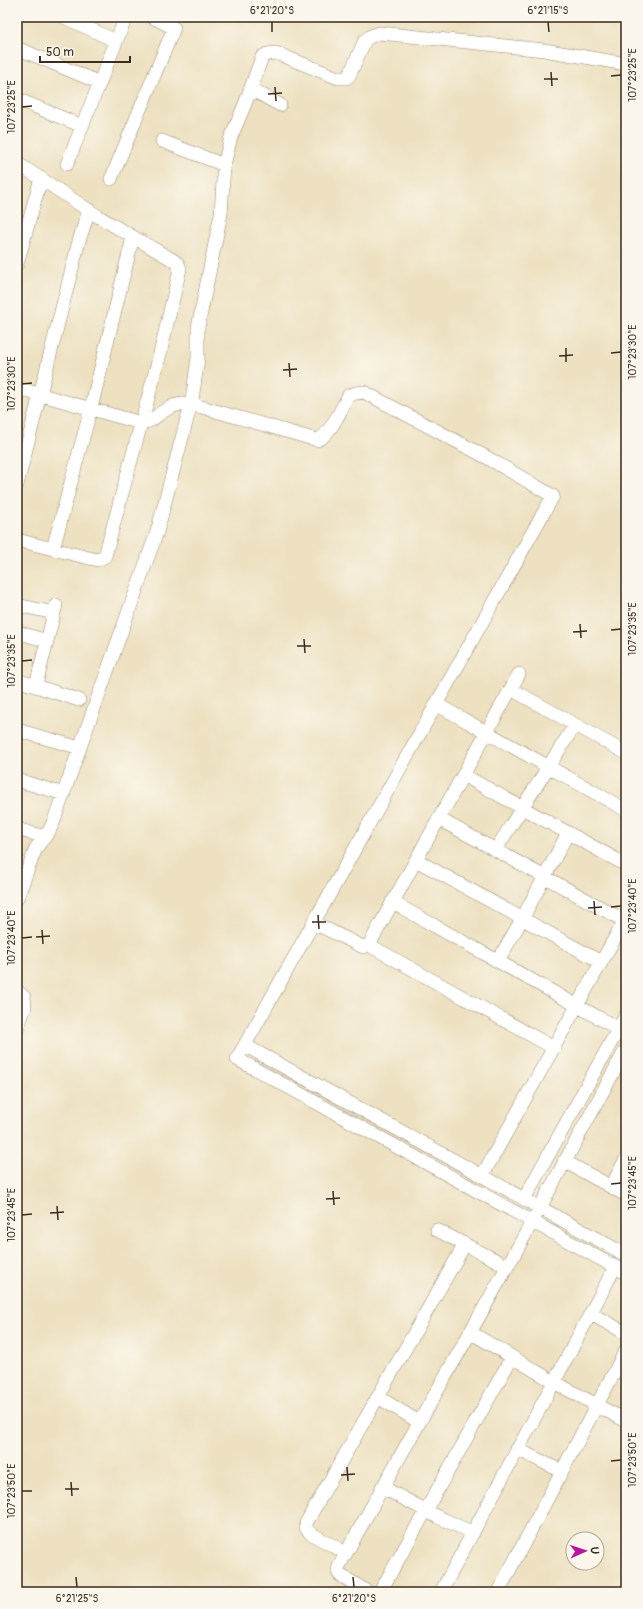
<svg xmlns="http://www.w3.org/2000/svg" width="643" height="1609" viewBox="0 0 643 1609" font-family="Pangolin,sans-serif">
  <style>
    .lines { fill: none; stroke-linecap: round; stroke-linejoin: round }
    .street-casing { stroke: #948670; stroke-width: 14 }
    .street { stroke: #fff; stroke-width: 13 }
    .ticks { fill: none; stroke: #3b2a1e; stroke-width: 1.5 }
    .neatline { fill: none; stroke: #3b2a1e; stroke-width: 1.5 }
    .ticks-label { font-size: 10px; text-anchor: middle; fill: #3b2a1e }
  </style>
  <rect width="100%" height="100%" fill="#fbf7ec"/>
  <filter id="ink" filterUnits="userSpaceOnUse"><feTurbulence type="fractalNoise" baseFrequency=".025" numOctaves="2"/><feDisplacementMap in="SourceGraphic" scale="8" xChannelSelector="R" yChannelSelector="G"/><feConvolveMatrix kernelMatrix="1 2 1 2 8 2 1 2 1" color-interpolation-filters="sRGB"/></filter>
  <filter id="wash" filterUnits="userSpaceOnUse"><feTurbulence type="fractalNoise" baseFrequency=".012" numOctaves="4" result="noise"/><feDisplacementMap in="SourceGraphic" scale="16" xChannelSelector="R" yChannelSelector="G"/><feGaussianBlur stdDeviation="0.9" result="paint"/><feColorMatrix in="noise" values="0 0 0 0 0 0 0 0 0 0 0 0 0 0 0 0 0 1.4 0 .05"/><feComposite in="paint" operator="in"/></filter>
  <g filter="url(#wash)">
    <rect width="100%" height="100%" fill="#ede1c1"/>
  </g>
  <g filter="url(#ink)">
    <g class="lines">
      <defs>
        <path id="street" d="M 64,17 L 116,41
          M 17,48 L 100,83
          M 251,89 L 280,105
          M 17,99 L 82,126
          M 162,141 L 224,165
          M 17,163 L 99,217 L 173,260 L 178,264 L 180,269 L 159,358 L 105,556 L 98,560 L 93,559 L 17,540
          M 67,164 L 126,17
          M 111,179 L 174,28 L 152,17
          M 17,264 L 41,178
          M 17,388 L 141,423 C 154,422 158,413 169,408 C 176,404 183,404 191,404 L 317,440 C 330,436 342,407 349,395 L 356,393 L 364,392 L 486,457 L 553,496 L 237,1059 L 626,1273
          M 17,485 L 79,241 L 89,210
          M 53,549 L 91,408 L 133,237
          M 17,605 L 54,613
          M 17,632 L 47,641
          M 17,680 L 79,700
          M 36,685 L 56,605
          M 511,689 L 626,753
          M 436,704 L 626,810
          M 17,730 L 80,748
          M 463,775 L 626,865
          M 17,780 L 64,794
          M 439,819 L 625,921
          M 17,829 L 45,837
          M 496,849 L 575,725
          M 416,860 L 601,962
          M 17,898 L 36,848 L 49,831 L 53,823 L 157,532 L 192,400 L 198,358 L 198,327 L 221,214 L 224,165 L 231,137 L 245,104 L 262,57 L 267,54 L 276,53 L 338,78 L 346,78 L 349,76 L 365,40 L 371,36 L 380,33 L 544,50 L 626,64
          M 392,902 L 626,1033
          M 314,923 L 363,947 L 369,945 L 519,674
          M 369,945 L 554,1048
          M 498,961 L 522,919 L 568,833
          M 17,991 L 24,997 L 25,1007 L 17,1030
          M 246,1046 L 626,1255
          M 564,1161 L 626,1195
          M 482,1176 L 626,918
          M 611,1187 L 626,1159
          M 524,1199 L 626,1015
          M 437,1230 L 507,1266
          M 591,1314 L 626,1333
          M 470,1332 L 554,1382 L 626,1421
          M 378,1397 L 419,1422
          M 517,1449 L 561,1471
          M 382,1487 L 438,1517 L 473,1533
          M 346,1553 L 310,1533 L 306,1528 L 306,1523 L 465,1244
          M 368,1592 L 340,1575 L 338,1572 L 339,1566 C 402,1451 468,1338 531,1224 C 563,1166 594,1107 626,1049
          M 380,1592 L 512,1357
          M 441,1592 C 499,1483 558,1376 615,1267
          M 498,1592 L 626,1350"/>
      </defs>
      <use href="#street" class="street-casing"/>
      <use href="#street" class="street"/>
    </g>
  </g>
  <path class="ticks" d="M 272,22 L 272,32M 548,22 L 549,32M 551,72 L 552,86M 611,76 L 621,75M 544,79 L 558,79M 275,87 L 276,101M 268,94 L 282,93M 22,107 L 32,106M 566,348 L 566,362M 611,353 L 621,352M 559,356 L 573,355M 289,363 L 290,377M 283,370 L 297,369M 22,384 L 32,383M 580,624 L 581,638M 611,630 L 621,629M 573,632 L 587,631M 304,639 L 305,653M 297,646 L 311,646M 22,661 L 32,660M 594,901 L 595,915M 611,907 L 621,906M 588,908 L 602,907M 318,915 L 319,929M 312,922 L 326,922M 42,930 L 43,944M 36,937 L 50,936M 22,938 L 32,937M 611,1184 L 621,1183M 333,1191 L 334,1205M 326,1199 L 340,1198M 57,1206 L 58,1220M 50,1213 L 64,1212M 22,1215 L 32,1214M 611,1461 L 621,1460M 347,1467 L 348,1481M 341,1475 L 355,1474M 71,1482 L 72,1496M 65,1489 L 79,1489M 22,1491 L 32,1491M 76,1577 L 77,1587M 353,1577 L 354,1587"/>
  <rect width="643" height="1609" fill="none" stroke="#fbf7ec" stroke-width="44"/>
  <g transform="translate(585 1551) rotate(87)"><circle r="19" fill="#fbf7ec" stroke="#aea59a"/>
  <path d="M0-3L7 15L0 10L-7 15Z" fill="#b5179e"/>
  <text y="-6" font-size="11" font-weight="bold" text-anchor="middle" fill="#3b2a1e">U</text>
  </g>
  <path d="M40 56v6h90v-6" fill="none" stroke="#3b2a1e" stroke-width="2"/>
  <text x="46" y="56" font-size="12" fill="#3b2a1e" stroke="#fbf7ec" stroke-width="3" paint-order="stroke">50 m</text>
  <rect x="22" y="22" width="599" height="1565" class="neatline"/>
  <g class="ticks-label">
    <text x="272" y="14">6°21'20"S</text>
    <text x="548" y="14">6°21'15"S</text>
    <text transform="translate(632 75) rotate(-90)" y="4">107°23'25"E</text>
    <text transform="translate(11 107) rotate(-90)" y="4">107°23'25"E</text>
    <text transform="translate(632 352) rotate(-90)" y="4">107°23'30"E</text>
    <text transform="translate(11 384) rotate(-90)" y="4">107°23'30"E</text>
    <text transform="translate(632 629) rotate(-90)" y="4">107°23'35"E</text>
    <text transform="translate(11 661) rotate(-90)" y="4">107°23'35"E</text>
    <text transform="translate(632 906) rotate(-90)" y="4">107°23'40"E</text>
    <text transform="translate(11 938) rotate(-90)" y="4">107°23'40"E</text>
    <text transform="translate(632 1183) rotate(-90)" y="4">107°23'45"E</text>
    <text transform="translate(11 1215) rotate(-90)" y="4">107°23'45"E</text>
    <text transform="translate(632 1460) rotate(-90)" y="4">107°23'50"E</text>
    <text transform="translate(11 1491) rotate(-90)" y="4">107°23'50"E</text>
    <text x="77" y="1602">6°21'25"S</text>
    <text x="354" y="1602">6°21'20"S</text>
  </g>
</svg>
